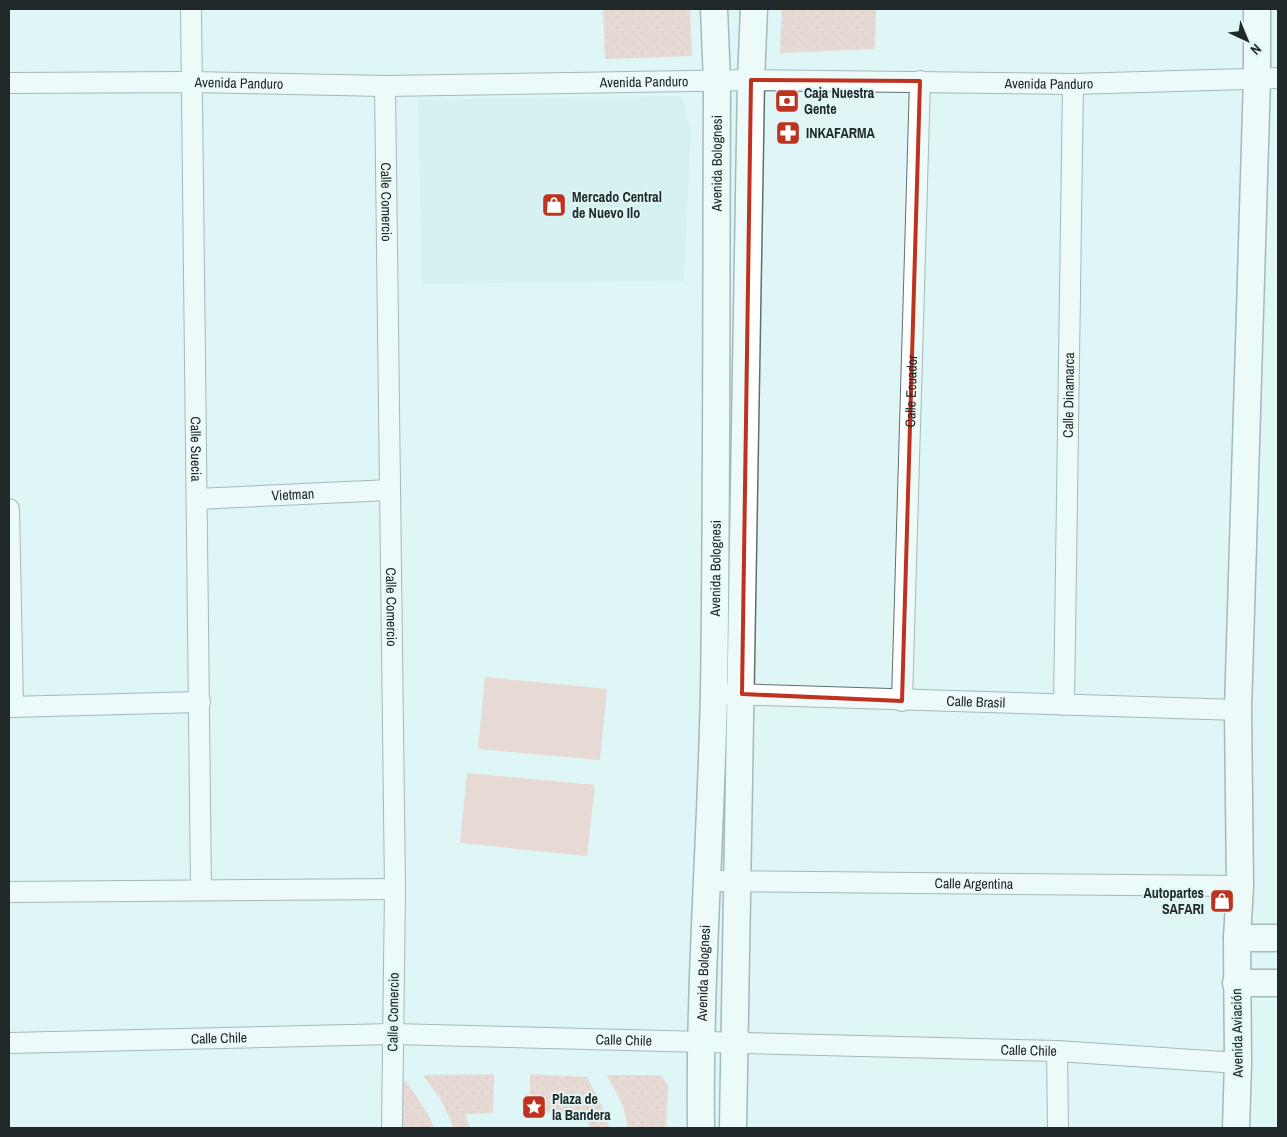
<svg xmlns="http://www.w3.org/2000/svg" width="1287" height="1137" viewBox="0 0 1287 1137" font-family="'Archivo Narrow',sans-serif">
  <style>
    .built { fill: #cceced }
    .grass { fill: url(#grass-dots) }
    .pitch { fill: #f2b7ab }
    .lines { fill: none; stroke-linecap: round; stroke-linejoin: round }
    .minor-casing { stroke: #5d7071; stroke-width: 22 }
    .tertiary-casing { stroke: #5d7071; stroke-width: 29 }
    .minor { stroke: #fff; stroke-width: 20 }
    .tertiary { stroke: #fff; stroke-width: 26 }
    .marked { fill: none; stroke: #bf321f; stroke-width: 4; stroke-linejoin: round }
    .labels { text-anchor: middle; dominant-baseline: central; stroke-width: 4; stroke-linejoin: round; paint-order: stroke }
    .street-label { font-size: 14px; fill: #202829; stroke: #dff5f6 }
    .poi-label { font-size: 14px; font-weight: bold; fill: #202829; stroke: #dff5f6; text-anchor: start }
  </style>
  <defs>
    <pattern id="grass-dots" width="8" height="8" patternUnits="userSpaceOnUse" patternTransform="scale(1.25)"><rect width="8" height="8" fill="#f2b7ab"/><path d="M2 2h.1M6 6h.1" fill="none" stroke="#cf9d93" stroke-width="1.8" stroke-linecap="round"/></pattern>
  </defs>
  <rect width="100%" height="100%" fill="#dff5f6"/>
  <path class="built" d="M 681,96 L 691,128 L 684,281 L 422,284 L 418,100 Z"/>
  <path class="grass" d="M 603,9 L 690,9 L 692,56 L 605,59 Z
    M 782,9 L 876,9 L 875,49 L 780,53 Z
    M 494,1074 L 493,1113 L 465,1114 L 470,1128 L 454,1128 L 441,1100 L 423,1075 Z
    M 530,1074 L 587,1077 L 606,1114 L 609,1128 L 590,1128 L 585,1113 L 530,1112 Z
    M 607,1075 L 661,1075 L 668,1085 L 666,1128 L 628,1128 L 623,1106 Z
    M 406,1081 L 428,1114 L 434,1128 L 397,1128 L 398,1082 Z"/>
  <path class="pitch" d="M 485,677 L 607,689 L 600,760 L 478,749 Z
    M 467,773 L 595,785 L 587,856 L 460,843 Z"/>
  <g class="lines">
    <defs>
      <g id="minor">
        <path id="s1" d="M 191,9 L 201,890"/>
        <path id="s2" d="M 9,83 L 191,82 L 385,86 L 751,80 L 1073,84 L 1278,78"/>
        <path id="s3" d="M 385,86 L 395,889 L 392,1128"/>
        <path id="s4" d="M 197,499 L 390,490"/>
        <path d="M 9,509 L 13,707"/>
        <path id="s5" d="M 728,694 L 1238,710"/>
        <path id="s6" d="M 902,701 L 920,81"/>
        <path id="s7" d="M 1064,705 L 1073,84"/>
        <path d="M 9,707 L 200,702"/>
        <path id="s8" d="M 708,881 L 1240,886"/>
        <path d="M 9,892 L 395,889"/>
        <path id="s9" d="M 9,1043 L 393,1034 L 1057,1051 L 1238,1063"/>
        <path d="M 1057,1051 L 1058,1128"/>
      </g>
      <g id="tertiary">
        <path d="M 1237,938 L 1278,938"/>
        <path d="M 1236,983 L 1278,983"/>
        <path id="s10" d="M 701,1128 C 699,983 711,838 714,692 C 717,489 716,286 717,82 L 714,9"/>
        <path d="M 733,1128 L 751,80 L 754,9"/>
        <path d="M 1236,1128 L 1238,1063 L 1237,938 L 1240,886 L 1238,710 L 1257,78 L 1257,9"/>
      </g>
    </defs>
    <use href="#minor" class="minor-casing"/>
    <use href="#tertiary" class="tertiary-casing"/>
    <use href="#minor" class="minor"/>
    <use href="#tertiary" class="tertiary"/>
  </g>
  <path d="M0 0H1287V1137H0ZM 751,80 L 920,81 L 902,701 L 742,694 Z" fill="#dff5f6" fill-opacity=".55" fill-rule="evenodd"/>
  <path class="marked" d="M 751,80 L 920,81 L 902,701 L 742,694 Z"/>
  <defs>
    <symbol id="bank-square" viewBox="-11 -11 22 22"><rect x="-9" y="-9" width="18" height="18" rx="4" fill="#bf321f" stroke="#dff5f6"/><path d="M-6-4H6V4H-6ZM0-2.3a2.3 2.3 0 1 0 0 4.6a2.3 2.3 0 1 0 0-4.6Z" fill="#fff"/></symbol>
    <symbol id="pharmacy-square" viewBox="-11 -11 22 22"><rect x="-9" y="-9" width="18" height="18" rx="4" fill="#bf321f" stroke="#dff5f6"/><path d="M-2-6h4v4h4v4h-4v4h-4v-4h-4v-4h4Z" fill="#fff"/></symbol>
    <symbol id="shop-square" viewBox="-11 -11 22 22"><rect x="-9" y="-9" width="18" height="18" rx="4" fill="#bf321f" stroke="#dff5f6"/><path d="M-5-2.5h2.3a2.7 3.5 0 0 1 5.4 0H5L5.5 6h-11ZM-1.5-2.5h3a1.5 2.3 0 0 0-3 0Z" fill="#fff"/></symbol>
    <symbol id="sight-square" viewBox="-11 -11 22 22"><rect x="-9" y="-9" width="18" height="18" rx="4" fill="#bf321f" stroke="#dff5f6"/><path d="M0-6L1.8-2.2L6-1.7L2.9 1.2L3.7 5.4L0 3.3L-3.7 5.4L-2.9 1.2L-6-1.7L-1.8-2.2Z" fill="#fff"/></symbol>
  </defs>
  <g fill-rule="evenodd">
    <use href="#bank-square" x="773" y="87" width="28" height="28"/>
    <use href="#pharmacy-square" x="774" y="119" width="28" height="28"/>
    <use href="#shop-square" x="540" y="191" width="28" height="28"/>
    <use href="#shop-square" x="1208" y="887" width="28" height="28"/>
    <use href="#sight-square" x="520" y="1093" width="28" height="28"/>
  </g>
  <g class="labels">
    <g class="street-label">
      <text stroke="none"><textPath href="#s2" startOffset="230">Avenida Panduro</textPath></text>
      <text stroke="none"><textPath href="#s2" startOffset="635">Avenida Panduro</textPath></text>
      <text stroke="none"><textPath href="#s2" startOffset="1040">Avenida Panduro</textPath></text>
      <text stroke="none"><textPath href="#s10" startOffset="965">Avenida Bolognesi</textPath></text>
      <text stroke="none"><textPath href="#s3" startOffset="116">Calle Comercio</textPath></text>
      <text stroke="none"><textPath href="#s6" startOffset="310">Calle Ecuador</textPath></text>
      <text stroke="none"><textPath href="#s7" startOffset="310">Calle Dinamarca</textPath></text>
      <text stroke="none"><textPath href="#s1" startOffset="440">Calle Suecia</textPath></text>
      <text stroke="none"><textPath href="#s4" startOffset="96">Vietman</textPath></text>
      <text stroke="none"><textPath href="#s10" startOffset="560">Avenida Bolognesi</textPath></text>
      <text stroke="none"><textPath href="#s3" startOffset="521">Calle Comercio</textPath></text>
      <text stroke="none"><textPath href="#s5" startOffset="248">Calle Brasil</textPath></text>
      <text stroke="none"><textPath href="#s8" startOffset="266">Calle Argentina</textPath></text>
      <text stroke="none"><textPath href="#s10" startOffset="155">Avenida Bolognesi</textPath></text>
      <text transform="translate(393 1012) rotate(-89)">Calle Comercio</text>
      <text transform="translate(1237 1033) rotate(-91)">Avenida Aviación</text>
      <text stroke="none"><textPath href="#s9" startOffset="210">Calle Chile</textPath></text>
      <text stroke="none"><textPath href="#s9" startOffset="615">Calle Chile</textPath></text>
      <text stroke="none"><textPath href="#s9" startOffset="1020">Calle Chile</textPath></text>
    </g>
    <g class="poi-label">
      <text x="804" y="93">Caja Nuestra<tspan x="804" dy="16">Gente</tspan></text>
      <text x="806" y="133">INKAFARMA</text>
      <text x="572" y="197">Mercado Central<tspan x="572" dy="16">de Nuevo Ilo</tspan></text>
      <text x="1204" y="893" text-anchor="end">Autopartes<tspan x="1204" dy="16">SAFARI</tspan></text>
      <text x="552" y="1099">Plaza de<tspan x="552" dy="16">la Bandera</tspan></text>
    </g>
  </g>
  <rect width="1287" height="1137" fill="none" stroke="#202829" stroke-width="20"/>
  <g transform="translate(1247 40) rotate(136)" stroke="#dff5f6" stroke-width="4" paint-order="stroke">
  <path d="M0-4L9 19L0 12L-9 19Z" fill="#202829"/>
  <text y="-8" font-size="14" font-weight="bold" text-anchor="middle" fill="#202829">N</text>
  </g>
</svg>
